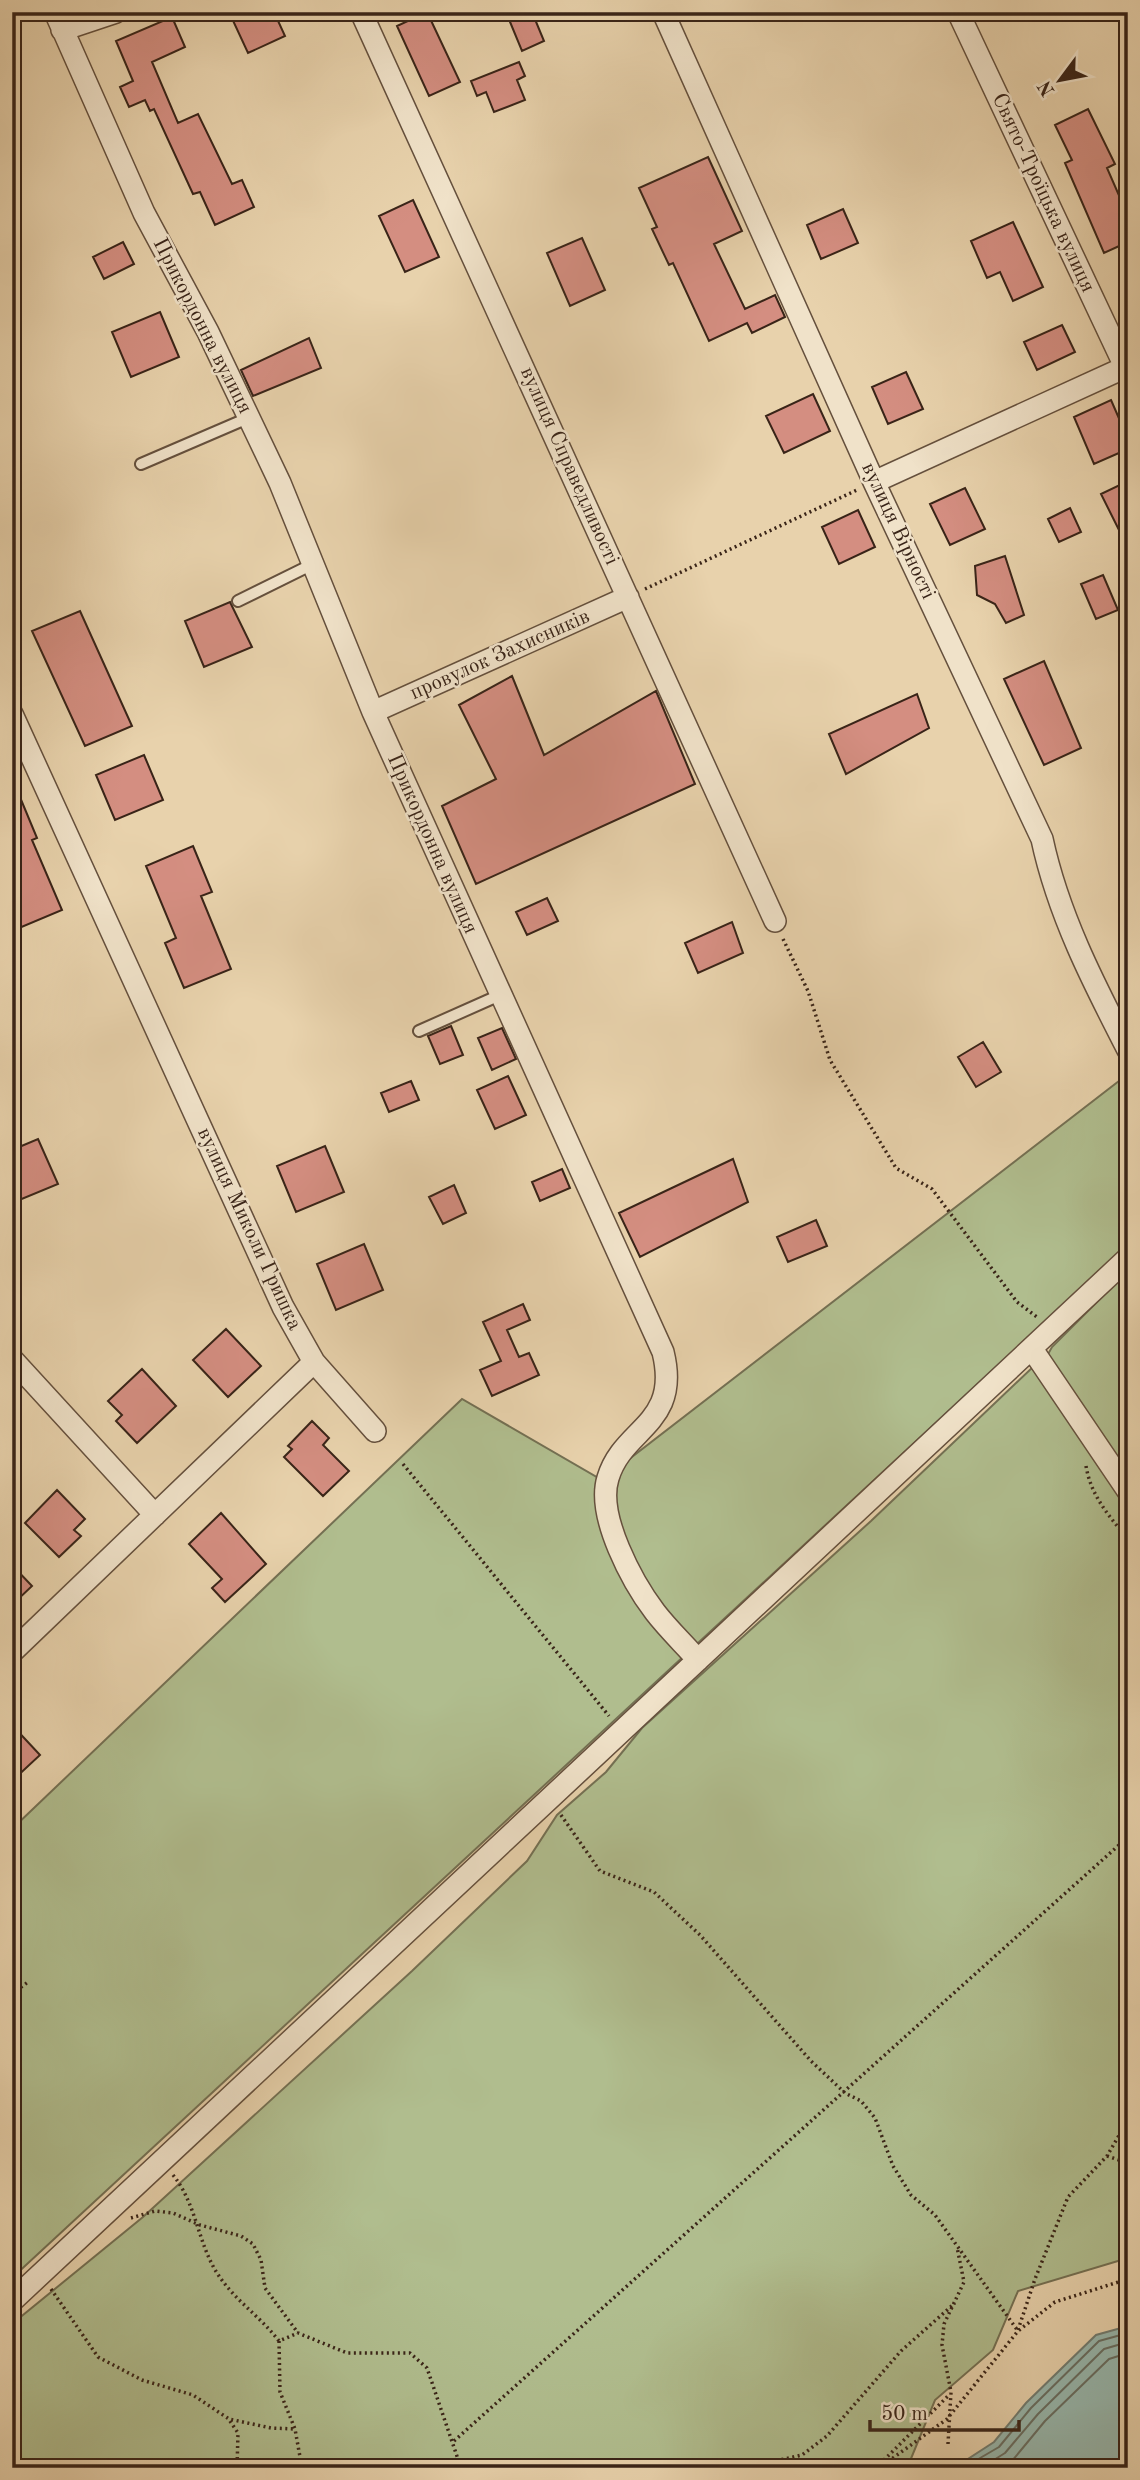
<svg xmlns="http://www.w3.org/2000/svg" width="1140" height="2480" viewBox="0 0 1140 2480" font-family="'Old Standard TT',serif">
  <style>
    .green { fill: #b0bd8e; stroke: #747053; stroke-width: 2 }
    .water { fill: #97b7ad; stroke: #717c71; stroke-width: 2 }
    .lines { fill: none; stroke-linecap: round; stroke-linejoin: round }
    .shore { stroke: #686e62; stroke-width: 2 }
    .building { fill: #d48e81; stroke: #392418; stroke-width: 2 }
    .service-casing { stroke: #65503d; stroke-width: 14 }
    .minor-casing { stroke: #65503d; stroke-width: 24 }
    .path { stroke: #392418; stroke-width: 3.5; stroke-dasharray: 2 3.5; stroke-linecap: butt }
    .service { stroke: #f0e2c9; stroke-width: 10 }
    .minor { stroke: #f0e2c9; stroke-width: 21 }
    .labels { text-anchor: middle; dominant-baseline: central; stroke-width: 5; stroke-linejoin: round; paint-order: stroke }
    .street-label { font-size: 21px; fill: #392418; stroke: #f0e2c9 }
  </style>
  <rect width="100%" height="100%" fill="#e8d2ac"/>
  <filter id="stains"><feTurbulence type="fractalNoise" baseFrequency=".00286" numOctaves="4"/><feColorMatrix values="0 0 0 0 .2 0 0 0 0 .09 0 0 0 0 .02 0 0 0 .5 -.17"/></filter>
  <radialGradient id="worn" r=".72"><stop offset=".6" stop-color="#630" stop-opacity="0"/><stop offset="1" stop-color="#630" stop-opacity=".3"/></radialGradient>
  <path class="green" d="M 1128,1074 L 1128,1245 L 12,2278 L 12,1829 L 462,1399 L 602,1480 Z
    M 1128,1271 L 1128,1483 L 1047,1356 L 1052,1347 Z
    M 1035,1365 L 1128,1503 L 1128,2258 L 1018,2291 L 993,2350 L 935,2400 L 910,2461 L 918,2462 L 926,2468 L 12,2468 L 12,2324 L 143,2217 L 412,1971 L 527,1861 L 557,1815 L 606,1772 L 642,1728 L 871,1521 Z"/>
  <path class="water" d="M 1128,2326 L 1128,2468 L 954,2468 L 994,2442 L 1026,2403 L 1096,2335 Z"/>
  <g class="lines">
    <path class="shore" d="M 963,2468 L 999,2447 L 1031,2408 L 1099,2341 L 1128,2333
      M 981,2468 L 1005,2453 L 1038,2414 L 1104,2349 L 1128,2342
      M 1002,2468 L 1012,2461 L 1045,2421 L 1109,2359 L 1128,2353"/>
  </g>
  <path class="building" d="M 229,12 L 274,12 L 285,36 L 248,53 Z
    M 427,12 L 460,82 L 429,96 L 397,26 Z
    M 519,12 L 532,12 L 544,41 L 522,51 L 508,17 Z
    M 172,17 L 185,47 L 152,62 L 178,123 L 198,114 L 232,184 L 242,180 L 254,207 L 215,225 L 200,192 L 193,194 L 154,109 L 150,111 L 145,100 L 129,107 L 120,87 L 133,81 L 116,41 Z
    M 519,62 L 525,76 L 517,80 L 525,100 L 494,112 L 486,92 L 477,96 L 471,81 Z
    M 1088,109 L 1115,164 L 1107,168 L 1128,216 L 1128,242 L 1104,253 L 1065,163 L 1072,160 L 1055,125 Z
    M 708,157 L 742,231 L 714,244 L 745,309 L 775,295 L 785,317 L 752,333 L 747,323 L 709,341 L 673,263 L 669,265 L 652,229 L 657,227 L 639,188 Z
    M 413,200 L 439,257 L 405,272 L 379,216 Z
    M 843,209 L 858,243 L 821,259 L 807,225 Z
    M 1013,222 L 1043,287 L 1013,301 L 1000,272 L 987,278 L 971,241 Z
    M 582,238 L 605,290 L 570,306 L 547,253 Z
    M 123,242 L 134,264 L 104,279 L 93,257 Z
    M 160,312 L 179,357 L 131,377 L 112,332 Z
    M 1062,325 L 1075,352 L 1037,370 L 1024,342 Z
    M 309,338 L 321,368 L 253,396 L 241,370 Z
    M 906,372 L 923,409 L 888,424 L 872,387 Z
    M 813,394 L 830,431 L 784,453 L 766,416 Z
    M 1111,400 L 1128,439 L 1128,449 L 1094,464 L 1074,417 Z
    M 1128,481 L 1128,548 L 1101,494 Z
    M 965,488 L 985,529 L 950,545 L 930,504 Z
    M 1070,508 L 1081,532 L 1059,542 L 1048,519 Z
    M 858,510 L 875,547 L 839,564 L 822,527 Z
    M 1005,556 L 1024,615 L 1006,623 L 995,604 L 977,595 L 975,566 Z
    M 1103,575 L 1118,610 L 1096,619 L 1081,584 Z
    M 230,602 L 252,647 L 204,667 L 185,621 Z
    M 80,611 L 132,726 L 85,746 L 32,631 Z
    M 1044,661 L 1081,748 L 1044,765 L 1004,679 Z
    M 512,676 L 544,755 L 656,691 L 695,784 L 476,884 L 442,806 L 496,779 L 459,705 Z
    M 917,694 L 929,728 L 846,774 L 829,734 Z
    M 144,755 L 163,800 L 115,820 L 96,775 Z
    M 12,778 L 37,838 L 32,840 L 62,910 L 12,931 Z
    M 193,846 L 212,892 L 201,896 L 231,969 L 184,988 L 165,943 L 176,938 L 146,866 Z
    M 547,898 L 558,921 L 527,935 L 516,912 Z
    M 732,922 L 743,953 L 698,973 L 685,943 Z
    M 451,1026 L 463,1055 L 440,1064 L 428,1036 Z
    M 502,1028 L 516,1059 L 492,1070 L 478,1038 Z
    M 983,1042 L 1001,1072 L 976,1087 L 958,1057 Z
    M 508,1076 L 526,1115 L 495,1129 L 477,1090 Z
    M 411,1081 L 419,1100 L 389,1112 L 381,1093 Z
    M 38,1139 L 58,1184 L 12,1203 L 12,1150 Z
    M 325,1146 L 344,1192 L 296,1212 L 277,1166 Z
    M 733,1159 L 748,1202 L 640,1257 L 619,1213 Z
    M 562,1169 L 570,1188 L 540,1201 L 532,1182 Z
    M 454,1185 L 466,1213 L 443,1224 L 429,1197 Z
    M 816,1220 L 827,1246 L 788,1262 L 777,1237 Z
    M 364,1244 L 383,1290 L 336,1310 L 317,1264 Z
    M 523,1304 L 530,1320 L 507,1330 L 519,1357 L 529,1353 L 539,1375 L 492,1396 L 480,1370 L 501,1361 L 483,1322 Z
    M 226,1329 L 261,1366 L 228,1397 L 193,1360 Z
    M 142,1369 L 176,1406 L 137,1443 L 116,1421 L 122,1415 L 108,1401 Z
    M 312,1421 L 329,1438 L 323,1445 L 349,1471 L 323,1496 L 284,1457 L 292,1449 L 288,1446 Z
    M 57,1490 L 85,1519 L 74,1530 L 81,1536 L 59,1557 L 25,1523 Z
    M 221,1513 L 266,1564 L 225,1602 L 212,1588 L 222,1579 L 189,1544 Z
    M 12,1565 L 32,1586 L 12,1605 Z
    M 12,1725 L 40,1755 L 12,1781 Z"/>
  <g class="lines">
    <defs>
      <path id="service" d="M 141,464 L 248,418
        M 238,601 L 313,564
        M 419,1031 L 500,995"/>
      <path id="minor" d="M 55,12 L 144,213 L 208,332 L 280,483 L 373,712 L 663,1352 C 681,1425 623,1427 608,1478 C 596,1516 633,1583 655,1612 C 668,1629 684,1644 698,1660
        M 361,12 L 775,921
        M 663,12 L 874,482 L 1042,839 C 1058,914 1093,982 1128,1050
        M 958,12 L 1128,373
        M 62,30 L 116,12
        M 874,482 L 1128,366
        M 373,712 L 628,597
        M 12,714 L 283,1307 L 314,1362 L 12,1652
        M 1032,1349 L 1128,1491
        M 12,1359 L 155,1515
        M 314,1362 L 375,1431
        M 12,2301 L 1128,1258"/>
    </defs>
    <use href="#service" class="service-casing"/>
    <use href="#minor" class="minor-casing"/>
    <path class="path" d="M 645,589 L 857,490
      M 783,939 L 808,991 L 830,1060 L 896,1168 L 932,1189 L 1017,1302 L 1037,1317
      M 403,1464 L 609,1716
      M 1086,1466 C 1091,1496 1109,1516 1128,1539
      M 561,1815 L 600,1871 L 654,1892 L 700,1935 L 811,2061 L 845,2093 L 861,2101 L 875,2118 L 893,2166 L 911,2195 L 935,2215 L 1018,2331
      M 12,1994 L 28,1982
      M 1107,2156 L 1128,2163
      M 173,2175 C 197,2205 197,2241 217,2273 C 234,2300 260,2316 279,2341 L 298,2333 L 347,2353 L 410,2353 L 427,2368 L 461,2468
      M 131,2218 L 155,2211 L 173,2213 L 200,2225 L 241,2236 L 253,2244 L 261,2260 L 265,2288 L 298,2333
      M 51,2289 L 98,2357 L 142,2380 L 193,2395 L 229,2419 L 271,2428 L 295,2429
      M 1018,2330 L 1035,2279 L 1068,2197 L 1107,2156 L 1128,2120
      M 279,2341 L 280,2392 L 295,2429 L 302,2468
      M 230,2421 L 238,2433 L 237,2468
      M 454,2441 L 1128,1837
      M 948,2444 L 951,2392 L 942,2345 L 944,2324 L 964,2282 L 957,2247
      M 744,2468 L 802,2455 L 827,2436 L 901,2351 L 955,2303
      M 876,2468 L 950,2394
      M 879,2468 L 947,2419 L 1018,2331 L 1055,2302 L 1128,2279"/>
    <use href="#service" class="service"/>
    <use href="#minor" class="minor"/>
  </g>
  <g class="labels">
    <g class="street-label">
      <text transform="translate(1043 193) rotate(65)">Свято-Троїцька вулиця</text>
      <text transform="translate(202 326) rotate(63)">Прикордонна вулиця</text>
      <text transform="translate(569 466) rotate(66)">вулиця Справедливості</text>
      <text transform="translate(898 531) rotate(65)">вулиця Вірності</text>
      <text transform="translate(500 655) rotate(-24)">провулок Захисників</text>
      <text transform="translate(432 844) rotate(66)">Прикордонна вулиця</text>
      <text transform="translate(249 1229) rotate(65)">вулиця Миколи Гришка</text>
    </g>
  </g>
  <rect width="1140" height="2480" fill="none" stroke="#e8d2ac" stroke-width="42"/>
  <rect x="14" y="14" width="1112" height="2452" fill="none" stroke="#392418" stroke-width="3.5"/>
  <rect x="21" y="21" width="1098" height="2438" fill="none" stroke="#392418" stroke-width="2"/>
  <g transform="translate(1060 80) rotate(238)" stroke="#f0e2c9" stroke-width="5" paint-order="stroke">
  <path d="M0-5L12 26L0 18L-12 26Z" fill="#392418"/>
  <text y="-10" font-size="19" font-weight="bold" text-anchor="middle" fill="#392418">N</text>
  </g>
  <path d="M870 2420v10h149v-10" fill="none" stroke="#392418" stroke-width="3.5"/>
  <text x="881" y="2420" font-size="21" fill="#392418" stroke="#f0e2c9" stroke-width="5" paint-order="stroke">50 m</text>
  <rect width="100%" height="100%" filter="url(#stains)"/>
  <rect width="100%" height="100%" fill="url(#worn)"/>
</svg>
